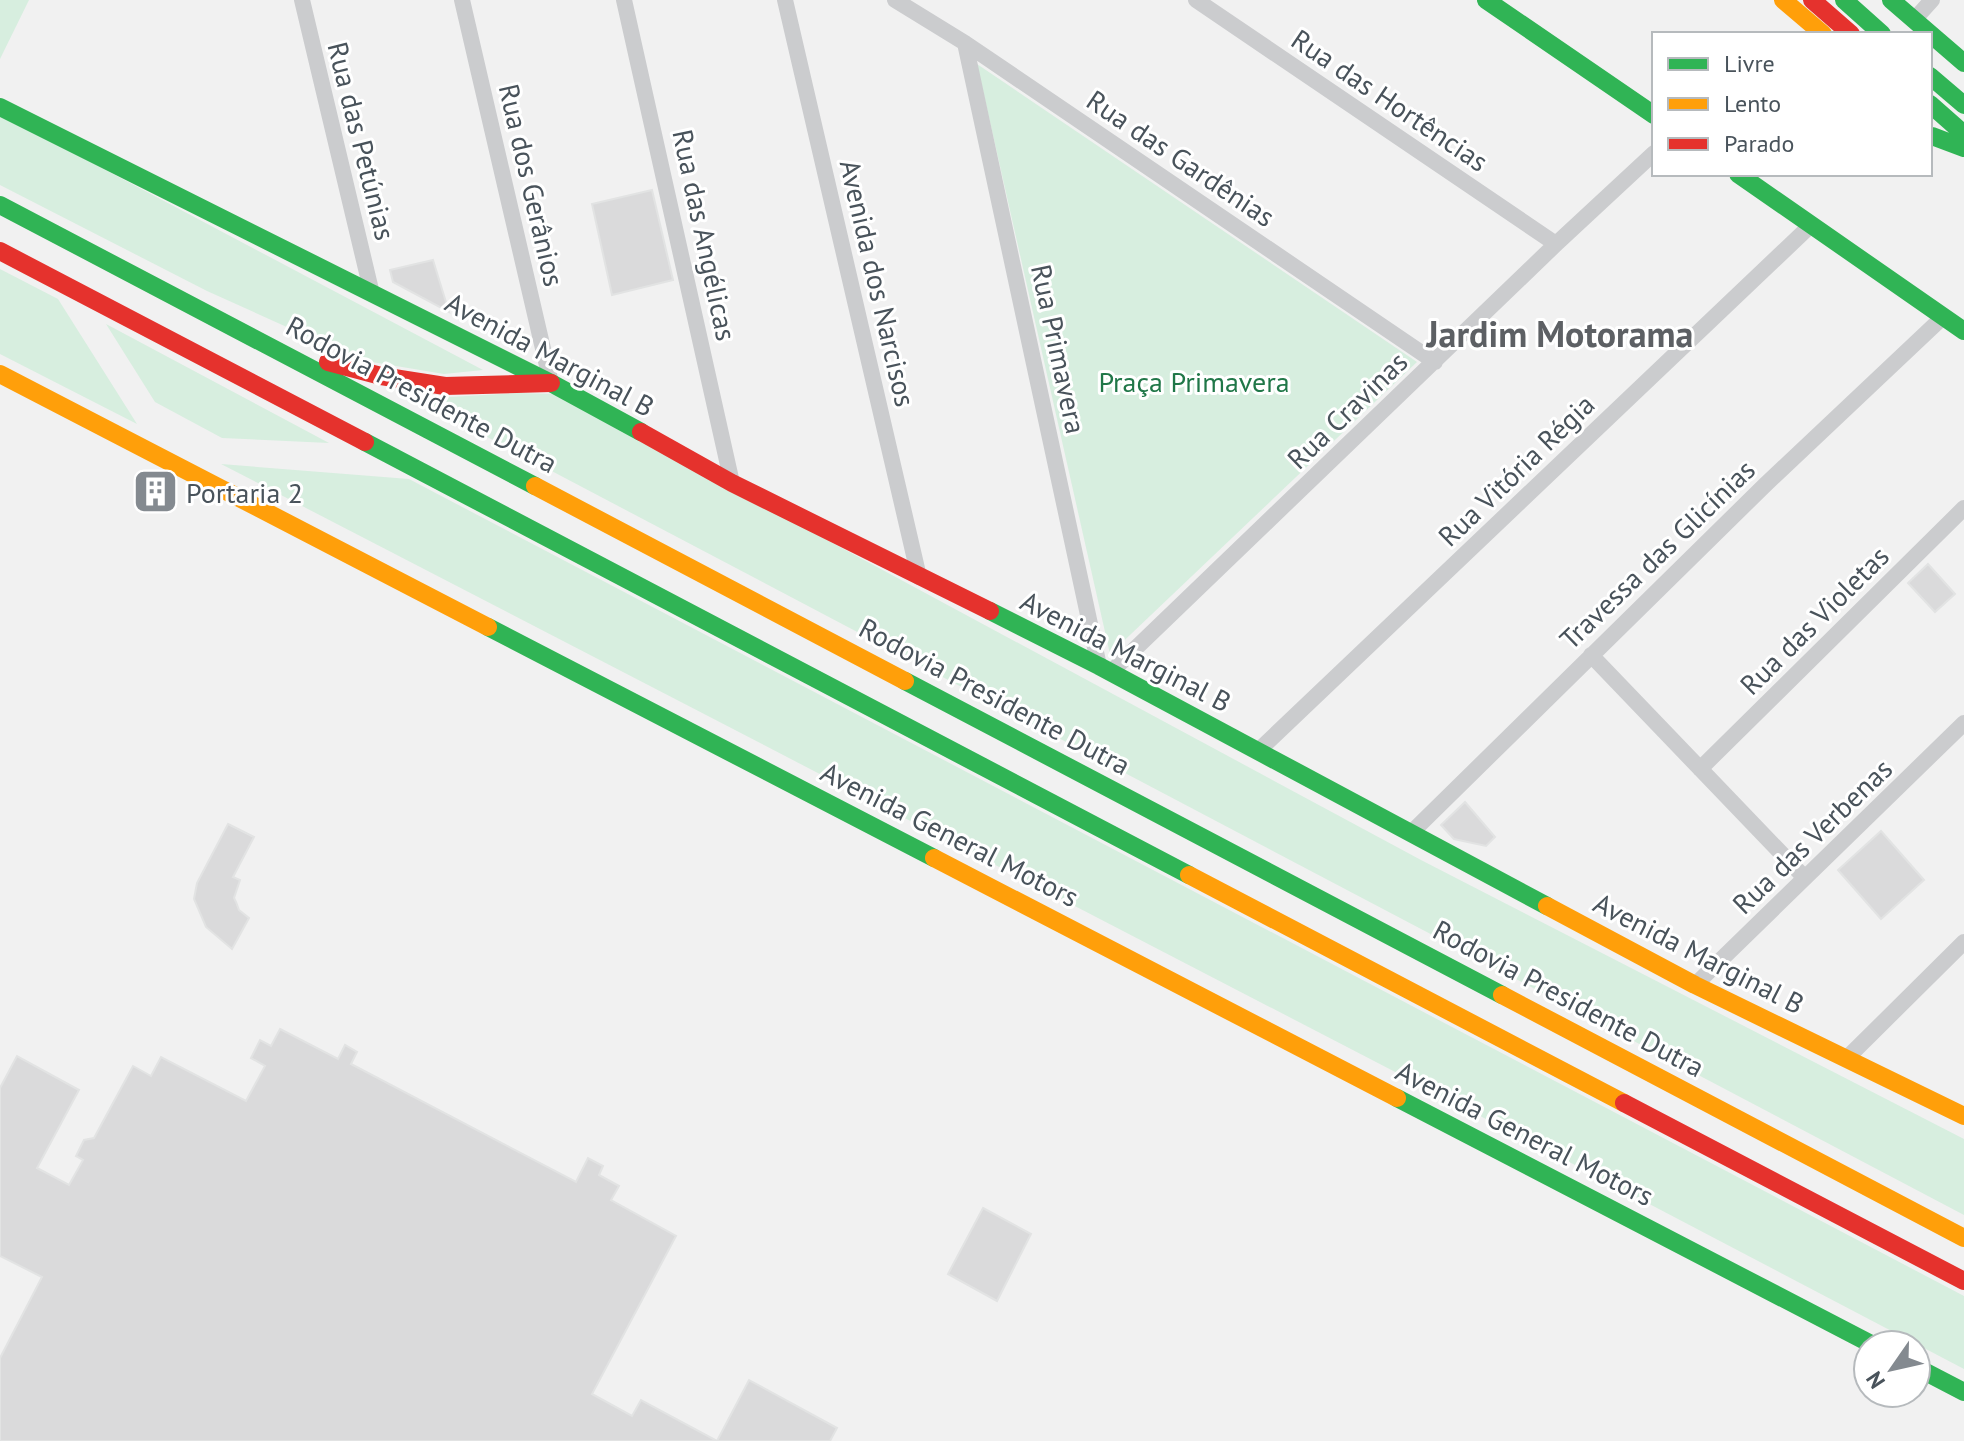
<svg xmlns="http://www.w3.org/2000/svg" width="1964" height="1441" viewBox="0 0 1964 1441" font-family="'PT Sans',sans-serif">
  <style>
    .green { fill: #d7eedf }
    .building { fill: #dadadb; stroke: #e2e3e3; stroke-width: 2 }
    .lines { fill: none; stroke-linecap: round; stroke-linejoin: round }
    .street { stroke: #cbccce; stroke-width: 16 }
    .fast { stroke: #30b455; stroke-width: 18 }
    .slow { stroke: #ff9f0a; stroke-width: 18 }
    .jam { stroke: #e5322d; stroke-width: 18 }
    .labels { text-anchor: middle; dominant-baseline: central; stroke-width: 6; stroke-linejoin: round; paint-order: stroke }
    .street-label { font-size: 28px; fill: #49535b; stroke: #fff }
    .park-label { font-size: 28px; fill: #207748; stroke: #fff }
    .poi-label { font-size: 28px; fill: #49535b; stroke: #fff; text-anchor: start }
    .district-label { font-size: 36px; font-weight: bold; fill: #5d6064; stroke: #fff }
  </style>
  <rect width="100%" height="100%" fill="#f1f1f1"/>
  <path class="green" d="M 0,0 L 29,0 L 0,59 Z
    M 977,64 L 1417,362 L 1110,654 Z
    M 0,114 L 483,370 L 444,374 L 360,360 L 207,291 L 0,185 Z
    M 0,269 L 58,299 L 137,424 L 0,354 Z
    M 106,324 L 329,443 L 222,438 L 155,402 Z
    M 518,393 L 556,394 L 1421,860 L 1964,1139 L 1964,1215 L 415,399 Z
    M 221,464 L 409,479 L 1964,1296 L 1964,1369 L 1575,1165 Z"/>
  <path class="building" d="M 652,190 L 673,280 L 612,295 L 592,204 Z
    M 433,260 L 449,312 L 393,282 L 390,270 Z
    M 1928,564 L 1955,594 L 1935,612 L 1908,583 Z
    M 1465,802 L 1495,837 L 1486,846 L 1454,839 L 1441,825 Z
    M 228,824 L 254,837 L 233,877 L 240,880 L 234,898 L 236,902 L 239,910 L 249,918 L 232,949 L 206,927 L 194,899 L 197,883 Z
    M 1881,831 L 1924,880 L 1881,919 L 1838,870 Z
    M 280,1029 L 338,1059 L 345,1045 L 357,1052 L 351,1064 L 576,1182 L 588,1158 L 603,1166 L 599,1175 L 619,1186 L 611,1200 L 676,1236 L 592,1394 L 632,1416 L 641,1400 L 717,1441 L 749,1380 L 837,1428 L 830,1441 L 0,1441 L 0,1358 L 42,1277 L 0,1256 L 0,1088 L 17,1056 L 79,1090 L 37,1168 L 69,1185 L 83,1160 L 76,1156 L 84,1140 L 94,1138 L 133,1066 L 151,1076 L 161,1057 L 246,1101 L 265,1066 L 251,1058 L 260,1040 L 271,1046 Z
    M 983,1208 L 1031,1234 L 997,1301 L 948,1274 Z"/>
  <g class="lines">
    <path class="street" d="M 302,0 L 372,294
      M 462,0 L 551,383
      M 624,0 L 732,483
      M 785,0 L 919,577
      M 895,0 L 965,43 L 1435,362
      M 1196,0 L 1556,244
      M 1914,20 L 1932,0
      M 965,43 L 1099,666
      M 1591,655 L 1805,878
      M 1111,672 L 1556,244 L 1654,153
      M 1258,751 L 1810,226
      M 1700,769 L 1964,508
      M 1411,833 L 1765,485 L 1943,317
      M 1695,985 L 1964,723
      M 1847,1058 L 1964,942"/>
    <path class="fast" d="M 1486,0 L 1654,115
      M 1844,0 L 1882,34
      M 1891,0 L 1964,63
      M 1930,76 L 1964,105
      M 1930,104 L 1964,134
      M 0,107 L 551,383 L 641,432
      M 1932,136 L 1964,148
      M 1738,174 L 1964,331
      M 0,205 L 535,486
      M 365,442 L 1189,875
      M 990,611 L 1099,666 L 1547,906
      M 488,627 L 934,858
      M 905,681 L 1502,995
      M 1397,1098 L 1873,1345
      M 1916,1367 L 1964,1392"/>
    <path class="slow" d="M 1783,0 L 1823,34
      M 0,374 L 488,627
      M 535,486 L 905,681
      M 934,858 L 1397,1098
      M 1189,875 L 1624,1103
      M 1547,906 L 1695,985 L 1964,1116
      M 1502,995 L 1964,1238"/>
    <path class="jam" d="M 1812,0 L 1851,34
      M 0,251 L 365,442
      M 328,362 L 381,376 L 445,386 L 551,383
      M 641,432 L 732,483 L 990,611
      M 1624,1103 L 1964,1281"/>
  </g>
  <defs>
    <symbol id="building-square" viewBox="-11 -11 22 22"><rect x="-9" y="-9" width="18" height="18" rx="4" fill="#848a90" stroke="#fff"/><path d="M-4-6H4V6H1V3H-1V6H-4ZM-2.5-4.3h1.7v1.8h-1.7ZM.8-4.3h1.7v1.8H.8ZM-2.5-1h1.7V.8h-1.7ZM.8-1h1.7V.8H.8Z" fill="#fff"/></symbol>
  </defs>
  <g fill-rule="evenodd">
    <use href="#building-square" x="130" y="466" width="51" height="51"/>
  </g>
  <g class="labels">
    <g class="street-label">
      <text transform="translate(1390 100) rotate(34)">Rua das Hortências</text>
      <text transform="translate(362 141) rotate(76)">Rua das Petúnias</text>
      <text transform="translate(1181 158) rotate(34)">Rua das Gardênias</text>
      <text transform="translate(532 185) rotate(77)">Rua dos Gerânios</text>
      <text transform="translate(705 235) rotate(78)">Rua das Angélicas</text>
      <text transform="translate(878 283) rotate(77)">Avenida dos Narcisos</text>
      <text transform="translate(1059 349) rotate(78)">Rua Primavera</text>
      <text transform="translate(550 354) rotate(28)">Avenida Marginal B</text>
      <text transform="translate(422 394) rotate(28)">Rodovia Presidente Dutra</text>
      <text transform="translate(1347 410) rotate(-44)">Rua Cravinas</text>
      <text transform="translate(1516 470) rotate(-44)">Rua Vitória Régia</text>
      <text transform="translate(1657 554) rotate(-44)">Travessa das Glicínias</text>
      <text transform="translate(1814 620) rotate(-45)">Rua das Violetas</text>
      <text transform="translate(1126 651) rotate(27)">Avenida Marginal B</text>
      <text transform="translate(995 696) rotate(28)">Rodovia Presidente Dutra</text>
      <text transform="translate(950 834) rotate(27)">Avenida General Motors</text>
      <text transform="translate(1812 836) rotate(-44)">Rua das Verbenas</text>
      <text transform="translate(1699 953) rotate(27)">Avenida Marginal B</text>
      <text transform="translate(1569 998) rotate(28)">Rodovia Presidente Dutra</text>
      <text transform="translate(1525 1133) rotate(27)">Avenida General Motors</text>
    </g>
    <g class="park-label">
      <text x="1194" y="381">Praça Primavera</text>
    </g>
    <g class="poi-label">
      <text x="186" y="492">Portaria 2</text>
    </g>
    <g class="district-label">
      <text x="1560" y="333">Jardim Motorama</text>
    </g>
  </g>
  <rect x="1652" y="32" width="280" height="144" fill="#ffffff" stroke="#b6babd" stroke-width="2"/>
  <rect x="1668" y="58" width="40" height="12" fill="#30b455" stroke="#b6babd" stroke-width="2"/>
  <text x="1724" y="72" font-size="24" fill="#49535b">Livre</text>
  <rect x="1668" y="98" width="40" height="12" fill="#ff9f0a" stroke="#b6babd" stroke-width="2"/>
  <text x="1724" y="112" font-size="24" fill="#49535b">Lento</text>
  <rect x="1668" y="138" width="40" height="12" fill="#e5322d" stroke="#b6babd" stroke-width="2"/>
  <text x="1724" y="152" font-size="24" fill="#49535b">Parado</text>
  <g transform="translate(1892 1369) rotate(236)"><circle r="38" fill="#ffffff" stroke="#b6babd" stroke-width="2"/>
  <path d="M0-6L14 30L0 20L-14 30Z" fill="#848a90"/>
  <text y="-12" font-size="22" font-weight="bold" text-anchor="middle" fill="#49535b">N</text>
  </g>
</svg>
